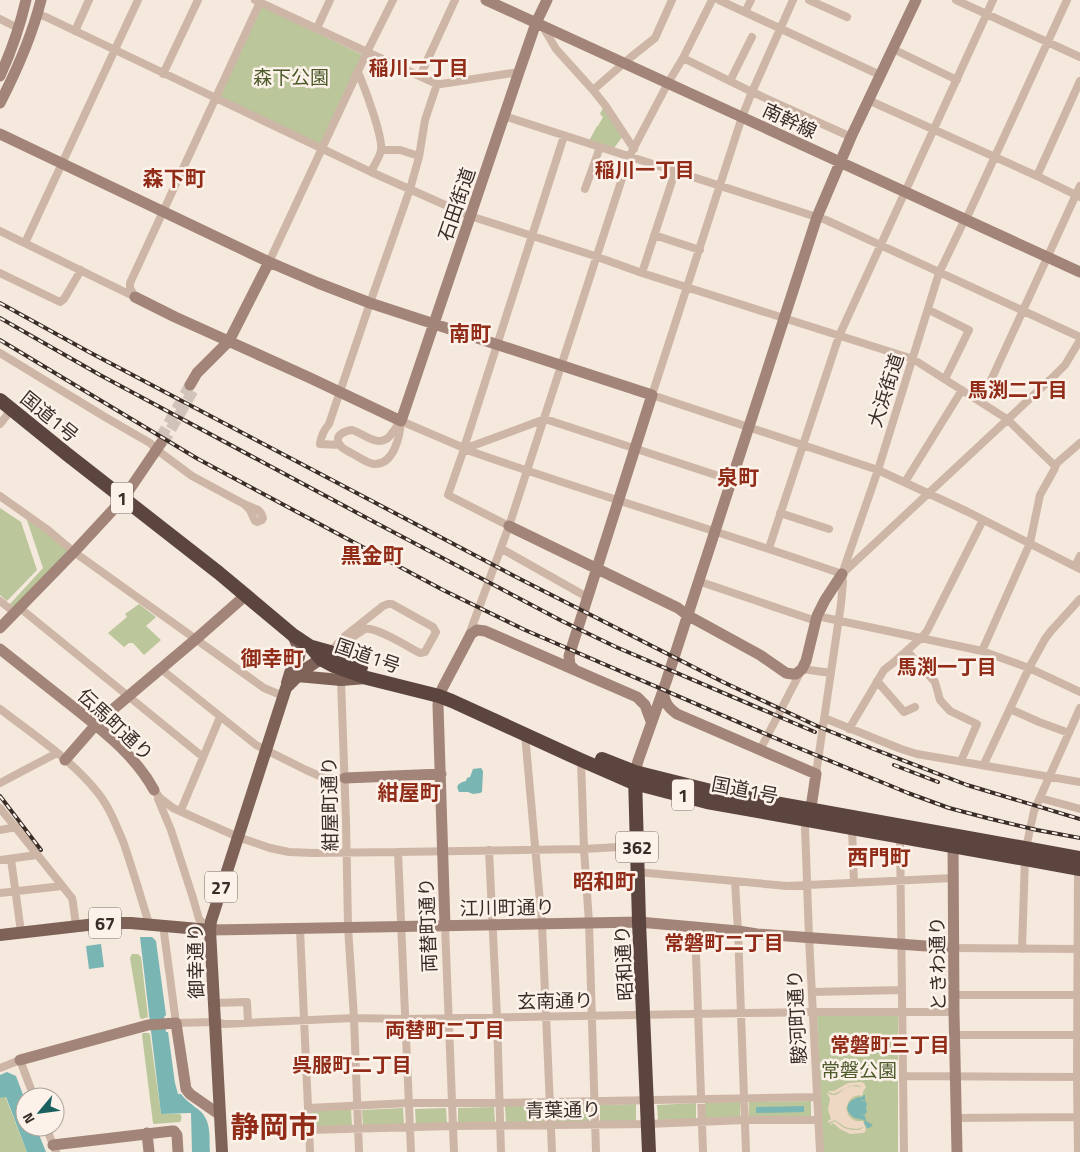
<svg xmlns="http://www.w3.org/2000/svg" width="1080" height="1152" viewBox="0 0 1080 1152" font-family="'Titillium Web','Noto Sans JP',sans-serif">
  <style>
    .green { fill: #bbc69b }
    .plaza { fill: #eed7c3 }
    .water { fill: #79b5b2 }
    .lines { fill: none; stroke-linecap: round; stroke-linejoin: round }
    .secondary-tunnel { stroke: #d0c3b9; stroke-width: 11; stroke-dasharray: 11 5.5; stroke-linecap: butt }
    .street { stroke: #ceb6a7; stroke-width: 8 }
    .secondary { stroke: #a28478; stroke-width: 11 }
    .primary { stroke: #7e6258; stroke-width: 12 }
    .highway { stroke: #5c453f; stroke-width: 14 }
    .rail-casing { stroke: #3a2d28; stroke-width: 4 }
    .rail { stroke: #fcf2ea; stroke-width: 2; stroke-dasharray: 5.5; stroke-linecap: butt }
    .labels { text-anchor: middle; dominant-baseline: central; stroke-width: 5; stroke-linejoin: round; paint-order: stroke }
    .shield { fill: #fcf2ea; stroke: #746862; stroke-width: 1 }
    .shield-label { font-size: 18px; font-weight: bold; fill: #3a2d28 }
    .park-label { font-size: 19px; fill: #4d5b2a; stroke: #fcf2ea }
    .street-label { font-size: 19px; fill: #3a2d28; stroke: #fcf2ea }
    .neighbourhood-label { font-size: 20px; font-weight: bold; fill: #912c19; stroke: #fcf2ea }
    .quarter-label { font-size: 21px; font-weight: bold; fill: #912c19; stroke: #fcf2ea }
    .town-label { font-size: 29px; font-weight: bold; fill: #912c19; stroke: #fcf2ea }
  </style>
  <rect width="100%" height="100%" fill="#f5e8dd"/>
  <path class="green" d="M 261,6 L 363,55 L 320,145 L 220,97 Z
    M 603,108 L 623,136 L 614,148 L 589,141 L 597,126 L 598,126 L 603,117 L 600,114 Z
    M 0,508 L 21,522 L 37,570 L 7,601 L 0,595 Z
    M 26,517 L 74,552 L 15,610 L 9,605 L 43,568 Z
    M 139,604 L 156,617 L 146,626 L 161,640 L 144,655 L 133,643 L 129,643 L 124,647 L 108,633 L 127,617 L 125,614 Z
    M 132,954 L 138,954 L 141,957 L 148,1017 L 142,1019 L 140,1018 L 130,958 Z
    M 898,1015 L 898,1152 L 823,1152 L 817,1016 Z
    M 143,1033 L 149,1033 L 150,1035 L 161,1114 L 180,1114 C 182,1116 182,1119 180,1122 L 154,1124 L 153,1123 L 142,1035 Z
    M 5,1096 L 27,1152 L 0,1152 L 0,1098 Z
    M 740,1101 L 740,1118 L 705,1119 L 705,1102 Z
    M 811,1101 L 811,1117 L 749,1118 L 749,1102 Z
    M 696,1103 L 696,1119 L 658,1120 L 657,1105 Z
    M 544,1104 L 545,1123 L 506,1124 L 505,1106 Z
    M 589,1104 L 589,1121 L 555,1122 L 555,1105 Z
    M 636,1104 L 636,1121 L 600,1122 L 600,1105 Z
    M 494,1107 L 495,1122 L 458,1124 L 458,1108 Z
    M 403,1108 L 404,1125 L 363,1126 L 362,1110 Z
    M 446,1108 L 447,1124 L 416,1125 L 415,1109 Z
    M 351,1109 L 352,1126 L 313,1127 L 312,1111 Z"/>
  <path class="plaza" d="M 860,1082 L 864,1083 L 866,1087 L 863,1092 L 863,1094 L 861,1096 L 859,1095 L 853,1097 L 849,1101 L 846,1109 L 849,1116 L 852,1119 L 856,1121 L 863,1121 L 866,1129 L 865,1132 L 863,1133 L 850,1134 L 840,1129 L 833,1123 L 831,1125 L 830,1124 L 835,1121 L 844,1128 L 853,1130 L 859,1130 L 864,1127 L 857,1129 L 849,1128 L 845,1127 L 835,1120 L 828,1123 L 828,1121 L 831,1119 L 828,1110 L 830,1098 L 827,1094 L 827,1093 L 832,1095 L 836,1095 L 846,1088 L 852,1086 L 862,1087 L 857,1085 L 850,1086 L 834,1094 L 828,1092 L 829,1091 L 834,1091 L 848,1083 Z"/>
  <path class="water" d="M 481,768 L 483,771 L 482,792 L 480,793 L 473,794 L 468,792 L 459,792 C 455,785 459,783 466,781 L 467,778 L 470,777 L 473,769 Z
    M 140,937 L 152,937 L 156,941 L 166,1015 L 164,1017 L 166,1032 L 168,1032 L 175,1083 L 178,1094 L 181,1094 C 186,1101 193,1105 199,1110 C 212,1121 209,1137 210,1152 L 192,1152 L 191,1113 L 161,1114 L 151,1031 Z
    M 101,944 L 104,967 L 89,969 L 86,946 Z
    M 7,1072 L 16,1076 L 25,1100 L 25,1127 L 36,1127 L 46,1152 L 27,1152 L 6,1097 L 0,1098 L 0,1075 Z
    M 864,1095 L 865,1095 L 865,1101 L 863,1100 L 860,1101 L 865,1101 L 867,1104 L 866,1109 L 867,1112 L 864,1115 L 859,1114 L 865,1116 L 866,1121 L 873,1125 L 869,1128 L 867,1128 L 864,1123 L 865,1122 L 864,1120 C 860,1119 855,1119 852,1116 C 841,1107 852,1097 862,1097 Z
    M 804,1106 L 804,1112 L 756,1113 L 756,1107 Z"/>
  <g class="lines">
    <path class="secondary-tunnel" d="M 190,385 L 162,435 L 161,443 L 166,438 L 195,387"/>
    <path class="street" d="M 255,0 L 367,52 L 269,262
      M 393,0 L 367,52 L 437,84 L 441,84 L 519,72
      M 719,0 L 880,75
      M 793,0 L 752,92 L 742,117 L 652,395 L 878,470 L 966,511 L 1080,569
      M 809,0 L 847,17
      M 956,0 L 1080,57
      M 745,12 L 751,0
      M 37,14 L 46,17 L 371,172 L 470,216 L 592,255 L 642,273 L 913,359 L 1007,419 L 1055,466
      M 0,19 L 18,28
      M 543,27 L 556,49 L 593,90 L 605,105 L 634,149
      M 317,28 L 330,0
      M 75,31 L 89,0
      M 893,49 L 957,80
      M 683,58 L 752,92 L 851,137
      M 358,72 C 364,86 383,136 381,150 C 380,157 374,165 371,172
      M 163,74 L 198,0
      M 420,76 L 455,0
      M 730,81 L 752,37
      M 593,90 L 631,57 L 655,38 L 672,0
      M 868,100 L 1037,176 L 1080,197
      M 504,116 L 826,220 L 1080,337
      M 381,150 L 400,150 L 419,156
      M 1037,176 L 1080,81
      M 585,189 L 600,147
      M 0,231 L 133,296
      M 654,235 L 700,250
      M 25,243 L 138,0
      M 0,273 L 60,302 L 64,299 L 81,270
      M 642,273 L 675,172
      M 135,297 L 130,288 L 130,283 C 173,188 218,95 261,0
      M 929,310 L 969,330 L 945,379
      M 0,353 L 105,417 L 150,443 L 157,450 L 192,476 L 244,504 L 258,510 L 261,513 L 263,518 L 262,520 L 257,522 L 255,521 L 250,510 L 244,504
      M 981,402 L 1080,186
      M 401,421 L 464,448 L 464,449 L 545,419 L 731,480
      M 401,421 C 400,436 394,465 374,464 C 367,463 359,457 353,454 C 348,451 339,448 338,441 C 337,433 346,431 352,430 C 363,433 378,448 389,437 C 393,432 397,426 401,421 Z
      M 0,424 L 12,409
      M 340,445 L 320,444 C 321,435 324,430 329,424 L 370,303 L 410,189 L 419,157 L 425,120 L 437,84
      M 464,448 L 564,136
      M 905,482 L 962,390
      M 0,496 L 48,530 L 74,552 L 264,688 L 283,696
      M 780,513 L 829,529
      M 509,526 L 448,495 L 464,449 C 589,493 717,530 842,574
      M 769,548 L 839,336 L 993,0
      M 502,549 L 587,597
      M 1075,566 L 1080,556
      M 843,573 L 1053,377 L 1065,365 L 1080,340
      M 698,581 L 816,621
      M 0,601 L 15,613
      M 388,604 L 392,604 L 433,627 L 436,632 L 425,652 L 420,653 C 408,647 377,627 365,629 L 330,652 L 344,637 L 383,606 Z
      M 20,608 L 203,757
      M 817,616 L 982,651 L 1029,668 L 1080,692
      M 469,635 L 509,526 L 629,157 L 668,83 L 683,58 L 712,0
      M 907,651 L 935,682 L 940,700 L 950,711 L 977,724 L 961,761
      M 982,651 L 1030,543 L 1040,495 L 1054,470 L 1057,463 L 1080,443
      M 161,669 L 256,745 L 306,770 L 322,777 L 327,778 L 345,778
      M 341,680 L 346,821 L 348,927 L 354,1018 L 359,1152
      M 877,681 L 904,712 L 915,707
      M 0,709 C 34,735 72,760 98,793 C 110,808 117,827 124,844 C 133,871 141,897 149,924
      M 1010,709 L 1039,722 L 1069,733
      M 824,718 L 901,749 L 917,754 L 1080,782
      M 849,729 L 884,670 L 893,663 L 921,638 L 927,631 L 983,520
      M 525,734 L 542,924 L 552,1152
      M 760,750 L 802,669 L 831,673
      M 581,760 L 584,849 L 589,923 L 596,1152
      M 984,764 L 1029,668 L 1045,639 L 1051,631 L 1080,599
      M 816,774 L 841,604 L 843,582 L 842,574 L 878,470 L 939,273 L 965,219 L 969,213 L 1067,0
      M 0,783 L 57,753
      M 154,790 L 160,798 L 173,808 L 238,837 L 270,848 L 289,852 L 313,853 L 398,852 L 584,849 L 636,846
      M 1040,798 L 1080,809
      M 158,799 L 171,830 L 193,898 L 199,919 L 210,930
      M 0,808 L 72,898 L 73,903 L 76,925
      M 181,810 L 220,717
      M 806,819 L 805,827 L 809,937 L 820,1152
      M 852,828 L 854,883
      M 0,830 L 16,827
      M 900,837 L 904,1152
      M 1026,848 L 1034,811 L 1080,708
      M 489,850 L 497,1017 L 501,1152
      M 398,852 L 411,1152
      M 11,859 L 21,932
      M 0,860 L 37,855
      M 637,872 L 787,886 L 953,878
      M 735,882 L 738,931 L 746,1152
      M 0,893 L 62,886
      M 163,925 L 176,1023 L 215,1022 L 224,1024 L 354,1018 L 405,1019 L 813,1012 L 954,1012
      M 445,926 L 454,1152
      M 695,927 L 703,1152
      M 300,929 L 310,1152
      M 954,948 L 1080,949
      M 1022,949 L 1025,858
      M 812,992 L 902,990
      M 954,995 L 1080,995
      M 214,1003 L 247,1002 L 248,1023
      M 955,1035 L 1080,1035
      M 0,1068 L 20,1060 L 34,1097
      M 903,1076 L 1080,1077
      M 308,1108 L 409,1103 L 499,1103 L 817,1097
      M 957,1118 L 1080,1117
      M 46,1127 L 56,1152
      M 309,1130 L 453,1126 L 648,1124 L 745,1120 L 818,1120
      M 1078,1152 L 1077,1077 L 1078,868"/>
    <path class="secondary" d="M 486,0 L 1080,272
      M 0,76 C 11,52 20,26 26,0
      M 0,103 C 17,70 32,36 41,0
      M 0,134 L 269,262 L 318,283 L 370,303 L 652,395 C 624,482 596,569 569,656 L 570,665 L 575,670
      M 135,297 L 175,317 L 308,377 L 401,421 L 519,72 L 536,23 L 547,0
      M 190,385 L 197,373 L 229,341 L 269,262
      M 509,526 L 678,608 L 687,615 L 760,655 L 786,673 L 792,674 L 796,674 L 802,669 L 806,661 L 817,616 L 825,600 L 842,574
      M 0,628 L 74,552 L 123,499 L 161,443
      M 0,649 C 24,668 48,687 72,706 C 103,731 135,755 154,790
      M 663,689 C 664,701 667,707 677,714 L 816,774 L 812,801 L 807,817
      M 65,760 L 99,721 L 196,639 L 246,595
      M 635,772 L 638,761 L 666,682 L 817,217 L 851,137 L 916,0
      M 345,778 L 441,774
      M 953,840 L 954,1012 L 957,1152
      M 445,926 L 438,705 L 439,696 L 443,687 L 471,634 L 477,630 L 485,631 L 637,697 L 645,705 L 651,721
      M 210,930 L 639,922 L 738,931 L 757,934 L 954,948
      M 20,1060 L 148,1025 L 176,1023 L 186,1089 L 190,1094 L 220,1115
      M 147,1133 L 149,1152
      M 53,1145 L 172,1131 L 174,1131 L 177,1135 L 178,1152"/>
    <path class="primary" d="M 297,676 L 341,680 L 367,678
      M 287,683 L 290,673 L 299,657 L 300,651 L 293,635
      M 0,935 L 105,923 L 131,923 L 210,930
      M 222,1152 L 210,930 L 211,921 L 286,688 L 304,670 L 328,654"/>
    <path class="highway" d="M 0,400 L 68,455 L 219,573 L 293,635 L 311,647 L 321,659 L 334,666 L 367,678 L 439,696 L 452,701 L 581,760 L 634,783 L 707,802 L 1080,869
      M 312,647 L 330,652 L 361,667
      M 602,759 L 635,772 L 715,792 L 1080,858
      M 635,776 L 639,922 L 649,1152"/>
    <defs>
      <path id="rail" d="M 0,303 L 89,352 L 520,579 L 723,682 L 817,726 L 871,748 L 967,785 L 1080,819
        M 0,318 L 100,375 L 378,524 L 562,621 L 616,647 L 815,732
        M 0,340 L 198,459 L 443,590 L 525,630 L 789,744 L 908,793 L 949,808 L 987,818 L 1037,830 L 1080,838
        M 894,765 L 938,782
        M 0,796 L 41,850"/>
    </defs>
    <use href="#rail" class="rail-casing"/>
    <use href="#rail" class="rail"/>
  </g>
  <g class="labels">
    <g class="shield">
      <rect x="111" y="482.5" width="22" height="31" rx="4"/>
      <rect x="672" y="779.5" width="22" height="31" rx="4"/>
      <rect x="616" y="831.5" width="42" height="31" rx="4"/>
      <rect x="205" y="871.5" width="32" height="31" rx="4"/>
      <rect x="89" y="907.5" width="32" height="31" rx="4"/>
    </g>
    <g class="shield-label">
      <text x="122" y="498">1</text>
      <text x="683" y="795">1</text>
      <text x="637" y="847">362</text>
      <text x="221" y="887">27</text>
      <text x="105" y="923">67</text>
    </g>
    <g class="park-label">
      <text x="291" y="76">森下公園</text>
      <text x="859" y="1069">常磐公園</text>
    </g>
    <g class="street-label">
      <text transform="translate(790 120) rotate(25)">南幹線</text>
      <text transform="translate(456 204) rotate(-71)">石田街道</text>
      <text transform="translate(885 390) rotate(-72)">大浜街道</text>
      <text transform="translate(50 416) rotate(39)">国道1号</text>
      <text transform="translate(368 655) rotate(19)">国道1号</text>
      <text transform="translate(116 724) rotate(43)">伝馬町通り</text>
      <text transform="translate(745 789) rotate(11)">国道1号</text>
      <text transform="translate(329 804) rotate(-91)">紺屋町通り</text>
      <text transform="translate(507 907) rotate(-1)">江川町通り</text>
      <text transform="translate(427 925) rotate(-92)">両替町通り</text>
      <text transform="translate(195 961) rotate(-91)">御幸通り</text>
      <text transform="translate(623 963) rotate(-93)">昭和通り</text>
      <text transform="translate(937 964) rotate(-91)">ときわ通り</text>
      <text transform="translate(555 1000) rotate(-1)">玄南通り</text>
      <text transform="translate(796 1017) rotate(-93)">駿河町通り</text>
      <text transform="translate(563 1109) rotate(-1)">青葉通り</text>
    </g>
    <g class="neighbourhood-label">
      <text x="419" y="67">稲川二丁目</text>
      <text x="645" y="169">稲川一丁目</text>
      <text x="1018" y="389">馬渕二丁目</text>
      <text x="947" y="666">馬渕一丁目</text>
      <text x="724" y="942">常磐町二丁目</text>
      <text x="445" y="1029">両替町二丁目</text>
      <text x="890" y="1044">常磐町三丁目</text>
      <text x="352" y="1064">呉服町二丁目</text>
    </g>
    <g class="quarter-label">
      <text x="174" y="178">森下町</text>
      <text x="470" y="333">南町</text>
      <text x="738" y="477">泉町</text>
      <text x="372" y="555">黒金町</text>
      <text x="272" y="658">御幸町</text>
      <text x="409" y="792">紺屋町</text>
      <text x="879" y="857">西門町</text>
      <text x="604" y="881">昭和町</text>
    </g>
    <g class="town-label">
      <text x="274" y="1126">静岡市</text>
    </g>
  </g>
  <g transform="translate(40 1112) rotate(241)"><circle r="24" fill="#fcf2ea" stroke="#aea39c"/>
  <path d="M0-4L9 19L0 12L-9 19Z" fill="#1a605f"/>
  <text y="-8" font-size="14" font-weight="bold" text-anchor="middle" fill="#3a2d28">N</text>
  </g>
</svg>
